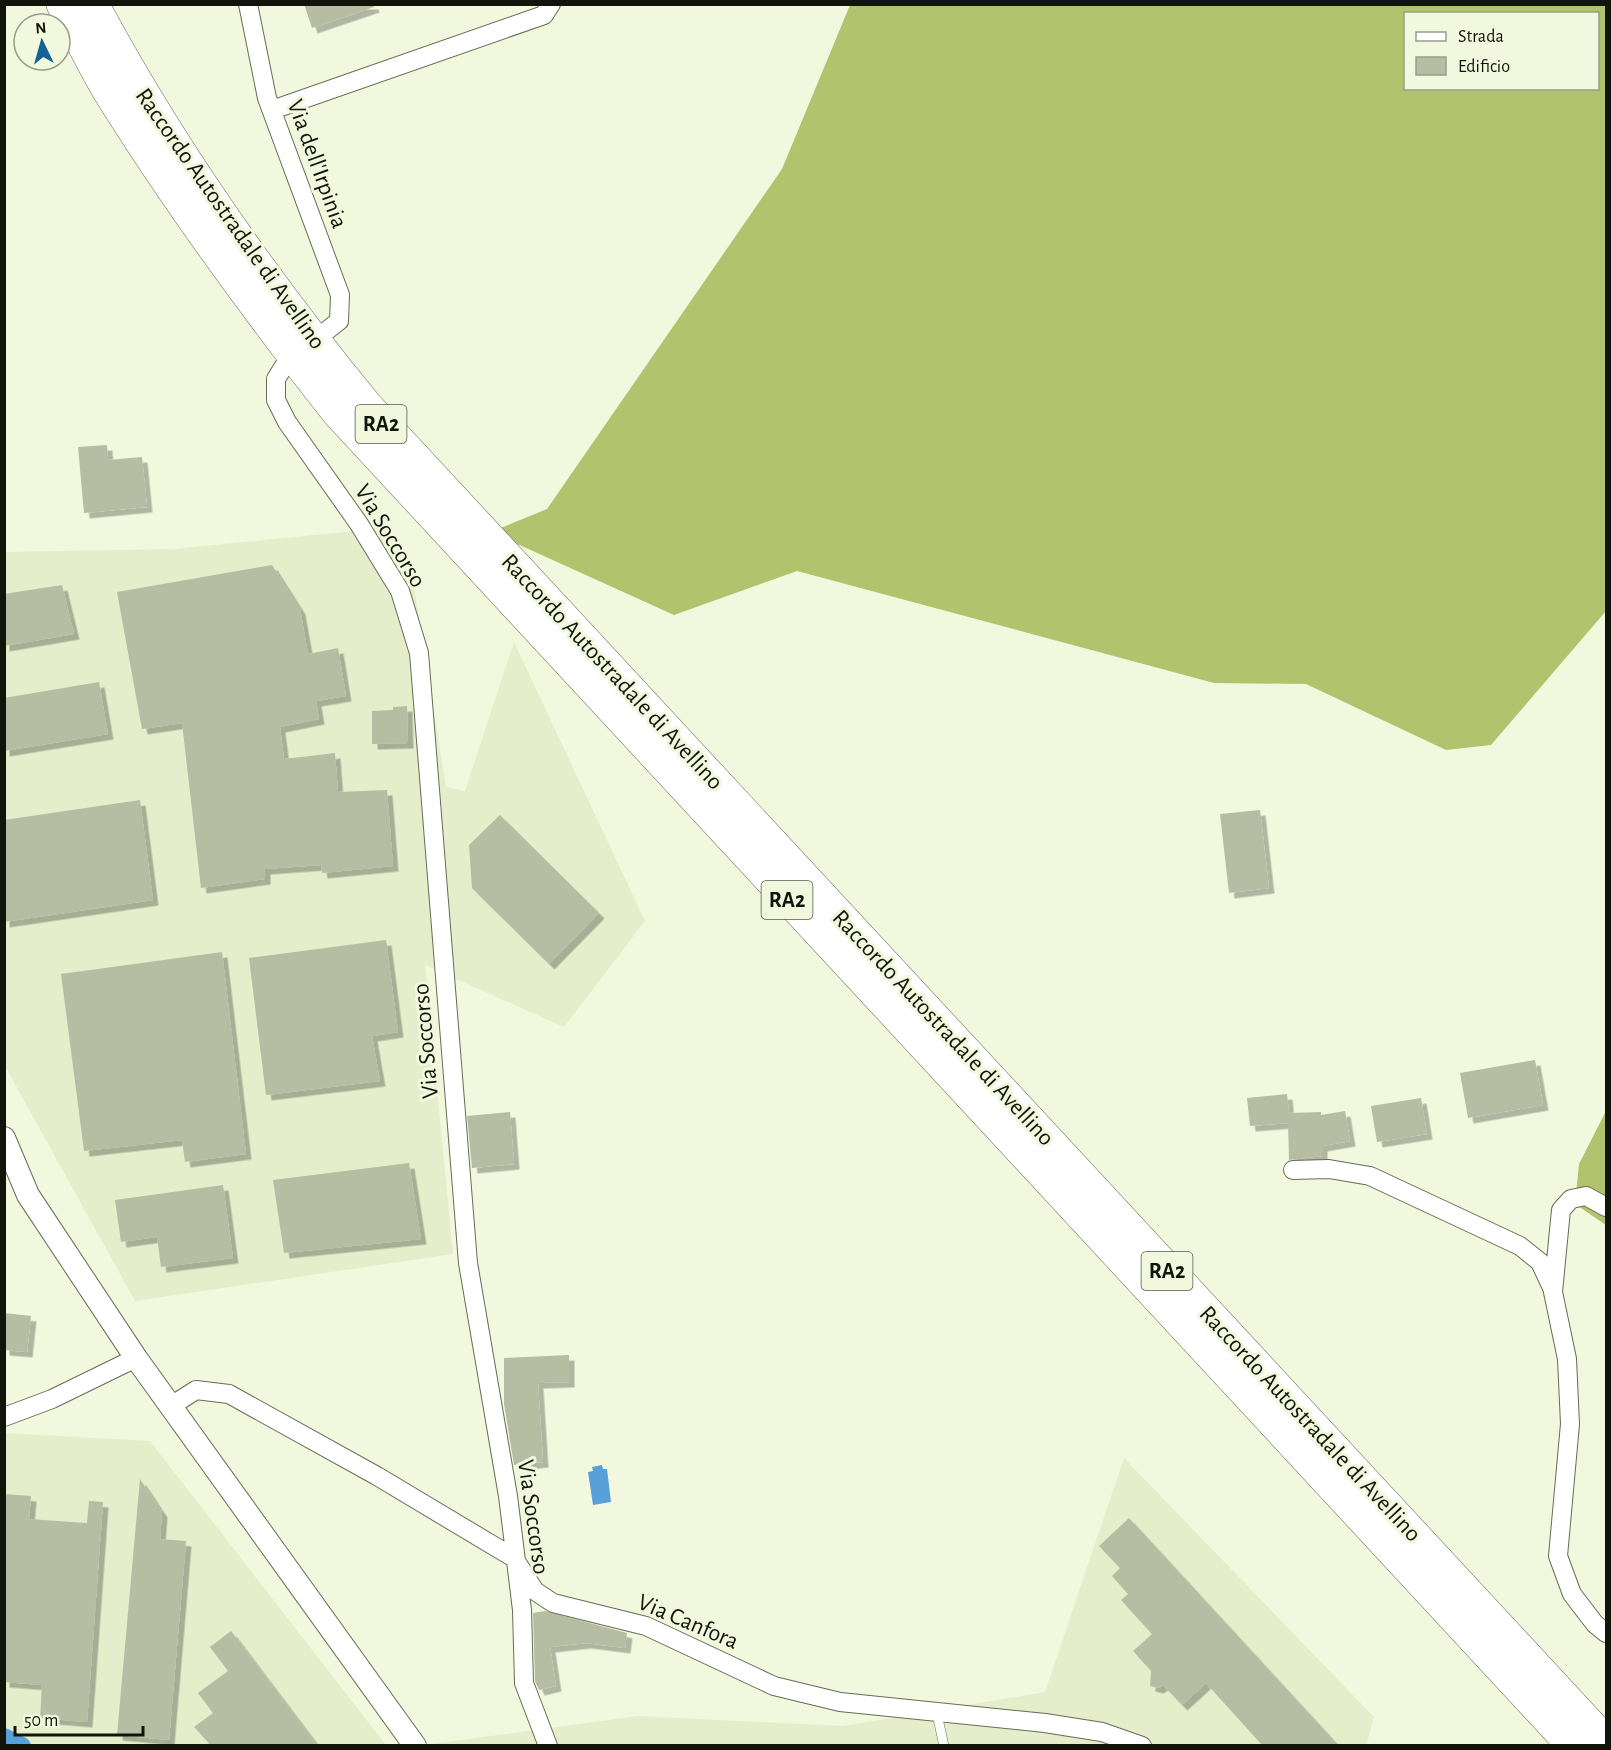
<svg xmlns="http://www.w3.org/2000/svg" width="1611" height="1750" viewBox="0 0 1611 1750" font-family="'Alegreya Sans',sans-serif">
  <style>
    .built { fill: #e5edcb }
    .forest { fill: #b2c36d; fill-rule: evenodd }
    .water { fill: #58a0da }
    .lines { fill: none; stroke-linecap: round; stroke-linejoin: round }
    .canal { stroke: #58a0da; stroke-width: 18 }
    .building { fill: #b6bda3; filter: url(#shadow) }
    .service-casing { stroke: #676c55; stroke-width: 10 }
    .minor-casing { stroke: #676c55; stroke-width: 20 }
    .tertiary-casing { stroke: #676c55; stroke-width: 24 }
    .motorway-casing { stroke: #676c55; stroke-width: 34 }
    .service { stroke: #fff; stroke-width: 9 }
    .minor { stroke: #fff; stroke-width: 18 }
    .tertiary { stroke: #fff; stroke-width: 22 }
    .motorway { stroke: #fff; stroke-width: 33 }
    .labels { text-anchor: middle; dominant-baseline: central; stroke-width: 6; stroke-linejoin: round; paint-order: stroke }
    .shield { fill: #f2f8dd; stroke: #55584a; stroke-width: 1.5 }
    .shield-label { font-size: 22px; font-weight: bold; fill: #12140b }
    .street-label { font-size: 24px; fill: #12140b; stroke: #f2f8dd }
  </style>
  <defs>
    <filter id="shadow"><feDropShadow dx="5.5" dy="5.5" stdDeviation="0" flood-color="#0004"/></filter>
  </defs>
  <rect width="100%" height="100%" fill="#f2f8dd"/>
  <path class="built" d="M 375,529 L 413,581 L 446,787 L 465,791 L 514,642 L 645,921 L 564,1027 L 425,965 L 453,1254 L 135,1301 L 5,1066 L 4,552 L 174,549 Z
    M 4,1433 L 150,1441 L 386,1745 L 5,1745 Z
    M 1124,1458 L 1374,1717 L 1366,1746 L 417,1746 L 638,1716 L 843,1726 L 1045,1692 Z"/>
  <path class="forest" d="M 850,5 L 1606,5 L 1606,611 L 1491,745 L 1446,750 L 1306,684 L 1214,683 L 797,571 L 674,615 L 491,532 L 547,509 L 782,169 ZM 1406,14 L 1598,14 L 1598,88 L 1406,88 Z
    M 1606,1111 L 1606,1225 L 1575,1204 L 1579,1164 Z"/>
  <path class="water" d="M 602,1465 L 603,1469 L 607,1469 L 611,1502 L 593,1505 L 588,1472 L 593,1471 L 592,1467 Z"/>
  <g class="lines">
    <path class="canal" d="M 4,1737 L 22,1746"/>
  </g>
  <path class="building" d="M 304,4 L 373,4 L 374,7 L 312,28 Z
    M 107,445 L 108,460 L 142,457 L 147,507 L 84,513 L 78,447 Z
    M 272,565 L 300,609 L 308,654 L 338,648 L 346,696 L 316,701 L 319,719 L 280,727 L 284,759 L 335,753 L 338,792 L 387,790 L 393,866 L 322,873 L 321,865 L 265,869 L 265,879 L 201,888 L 182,723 L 142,729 L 117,592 Z
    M 62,585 L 74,634 L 4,646 L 4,594 Z
    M 99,682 L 108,734 L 4,751 L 4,698 Z
    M 407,706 L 408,743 L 372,744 L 372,711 L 393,710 L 393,707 Z
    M 140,800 L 153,900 L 4,922 L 4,820 Z
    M 1260,810 L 1269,888 L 1229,893 L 1220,814 Z
    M 500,815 L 599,913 L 549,964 L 472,888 L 469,845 Z
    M 386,940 L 398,1032 L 372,1036 L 380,1081 L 266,1095 L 249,958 Z
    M 222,952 L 246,1154 L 185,1162 L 182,1140 L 84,1151 L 61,974 Z
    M 1535,1060 L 1543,1105 L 1468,1118 L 1460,1073 Z
    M 1287,1094 L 1289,1113 L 1321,1112 L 1321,1115 L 1345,1111 L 1350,1141 L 1322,1146 L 1322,1156 L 1289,1160 L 1288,1123 L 1250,1126 L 1247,1098 Z
    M 1421,1098 L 1427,1134 L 1377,1142 L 1371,1106 Z
    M 510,1112 L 514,1164 L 472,1168 L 467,1116 Z
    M 409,1163 L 421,1239 L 284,1253 L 273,1180 Z
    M 223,1185 L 233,1258 L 161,1267 L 157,1237 L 121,1242 L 115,1200 Z
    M 4,1313 L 31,1316 L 27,1352 L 4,1350 Z
    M 569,1355 L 569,1382 L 538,1383 L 543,1462 L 514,1465 L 504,1404 L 504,1358 Z
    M 140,1479 L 162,1512 L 160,1539 L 186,1541 L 169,1740 L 117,1735 Z
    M 4,1494 L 31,1496 L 29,1519 L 87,1523 L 89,1501 L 103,1502 L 87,1722 L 40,1718 L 42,1685 L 4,1682 Z
    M 1129,1518 L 1339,1746 L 1263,1746 L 1206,1683 L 1182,1705 L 1163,1685 L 1158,1688 L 1150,1686 L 1151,1671 L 1133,1651 L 1152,1634 L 1121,1600 L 1128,1594 L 1112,1576 L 1120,1568 L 1099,1546 Z
    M 545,1611 L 627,1633 L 625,1648 L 586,1643 L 550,1647 L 556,1686 L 539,1690 L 535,1681 L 533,1613 Z
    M 231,1631 L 318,1746 L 206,1746 L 209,1743 L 194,1727 L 213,1713 L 198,1693 L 228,1671 L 210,1647 Z"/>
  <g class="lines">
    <defs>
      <path id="service" d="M 937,1714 L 944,1746"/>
      <path id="minor" d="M 248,4 L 267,98 L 340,295 L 339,321 L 325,332
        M 272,110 L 544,15 L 551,4
        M 284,366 L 276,379 L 276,400 L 287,422 L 359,524 L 400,591 L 419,653 L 468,1263 L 508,1496 L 522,1610 L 524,1683 L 548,1746
        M 1293,1170 L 1329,1169 L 1370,1176 L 1520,1246 L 1540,1262 L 1553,1290
        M 1606,1207 L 1586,1196 L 1571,1199 L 1561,1210 L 1553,1292 L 1567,1359 L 1570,1424 L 1558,1556 L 1572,1594 L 1595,1624 L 1606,1633
        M 171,1406 L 196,1390 L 229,1394 L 377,1476 L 514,1558 L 535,1591 L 553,1603 L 646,1626 L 774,1686 L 840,1702 L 1045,1723 L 1102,1732 L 1142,1746
        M 4,1417 L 52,1399 L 136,1358"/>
      <path id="tertiary" d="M 4,1138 L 28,1195 L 136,1358 L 415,1746"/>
      <path id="motorway" d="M 63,4 C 78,33 92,62 108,89 C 178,202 256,308 338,412 L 1574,1746
        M 92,4 C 169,148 263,281 366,406 L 1606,1743"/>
    </defs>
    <use href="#service" class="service-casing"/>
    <use href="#minor" class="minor-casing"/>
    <use href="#tertiary" class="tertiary-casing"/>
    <use href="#motorway" class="motorway-casing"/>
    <use href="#service" class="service"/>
    <use href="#minor" class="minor"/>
    <use href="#tertiary" class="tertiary"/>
    <use href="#motorway" class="motorway"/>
  </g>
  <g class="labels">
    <g class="shield">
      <rect x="355.5" y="405" width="51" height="38" rx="4.5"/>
      <rect x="761.5" y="881" width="51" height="38" rx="4.5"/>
      <rect x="1141.5" y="1252" width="51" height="38" rx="4.5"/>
    </g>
    <g class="shield-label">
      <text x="381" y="424">RA2</text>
      <text x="787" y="900">RA2</text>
      <text x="1167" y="1271">RA2</text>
    </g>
    <g class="street-label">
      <text transform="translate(317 164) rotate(70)">Via dell'Irpinia</text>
      <text transform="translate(230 219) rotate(55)">Raccordo Autostradale di Avellino</text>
      <text transform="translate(390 536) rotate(59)">Via Soccorso</text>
      <text transform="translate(612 672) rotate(47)">Raccordo Autostradale di Avellino</text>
      <text transform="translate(943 1028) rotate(47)">Raccordo Autostradale di Avellino</text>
      <text transform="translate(426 1041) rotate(-95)">Via Soccorso</text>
      <text transform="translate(1310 1424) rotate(47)">Raccordo Autostradale di Avellino</text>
      <text transform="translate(533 1517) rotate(82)">Via Soccorso</text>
      <text transform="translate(688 1622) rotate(23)">Via Canfora</text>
    </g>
  </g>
  <rect width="1611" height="1750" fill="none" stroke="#12140b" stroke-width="12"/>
  <rect x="1404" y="12" width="195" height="78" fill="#f2f8dd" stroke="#989d89" stroke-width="1.5"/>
  <rect x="1416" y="32" width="30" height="9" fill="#ffffff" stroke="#989d89" stroke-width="1.5"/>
  <text x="1458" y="42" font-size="18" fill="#12140b">Strada</text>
  <rect x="1416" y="57" width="30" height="18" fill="#b6bda3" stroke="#989d89" stroke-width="1.5"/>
  <text x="1458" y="72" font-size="18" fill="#12140b">Edificio</text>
  <g transform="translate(42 42) rotate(355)"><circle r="28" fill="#f2f8dd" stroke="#989d89" stroke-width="1.5"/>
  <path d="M0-4.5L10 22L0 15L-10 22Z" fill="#176195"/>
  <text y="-9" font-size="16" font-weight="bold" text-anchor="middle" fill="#12140b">N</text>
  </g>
  <path d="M15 1726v9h128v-9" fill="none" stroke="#12140b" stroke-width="3"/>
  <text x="24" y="1726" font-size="18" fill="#12140b" stroke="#f2f8dd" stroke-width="4.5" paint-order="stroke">50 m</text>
</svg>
